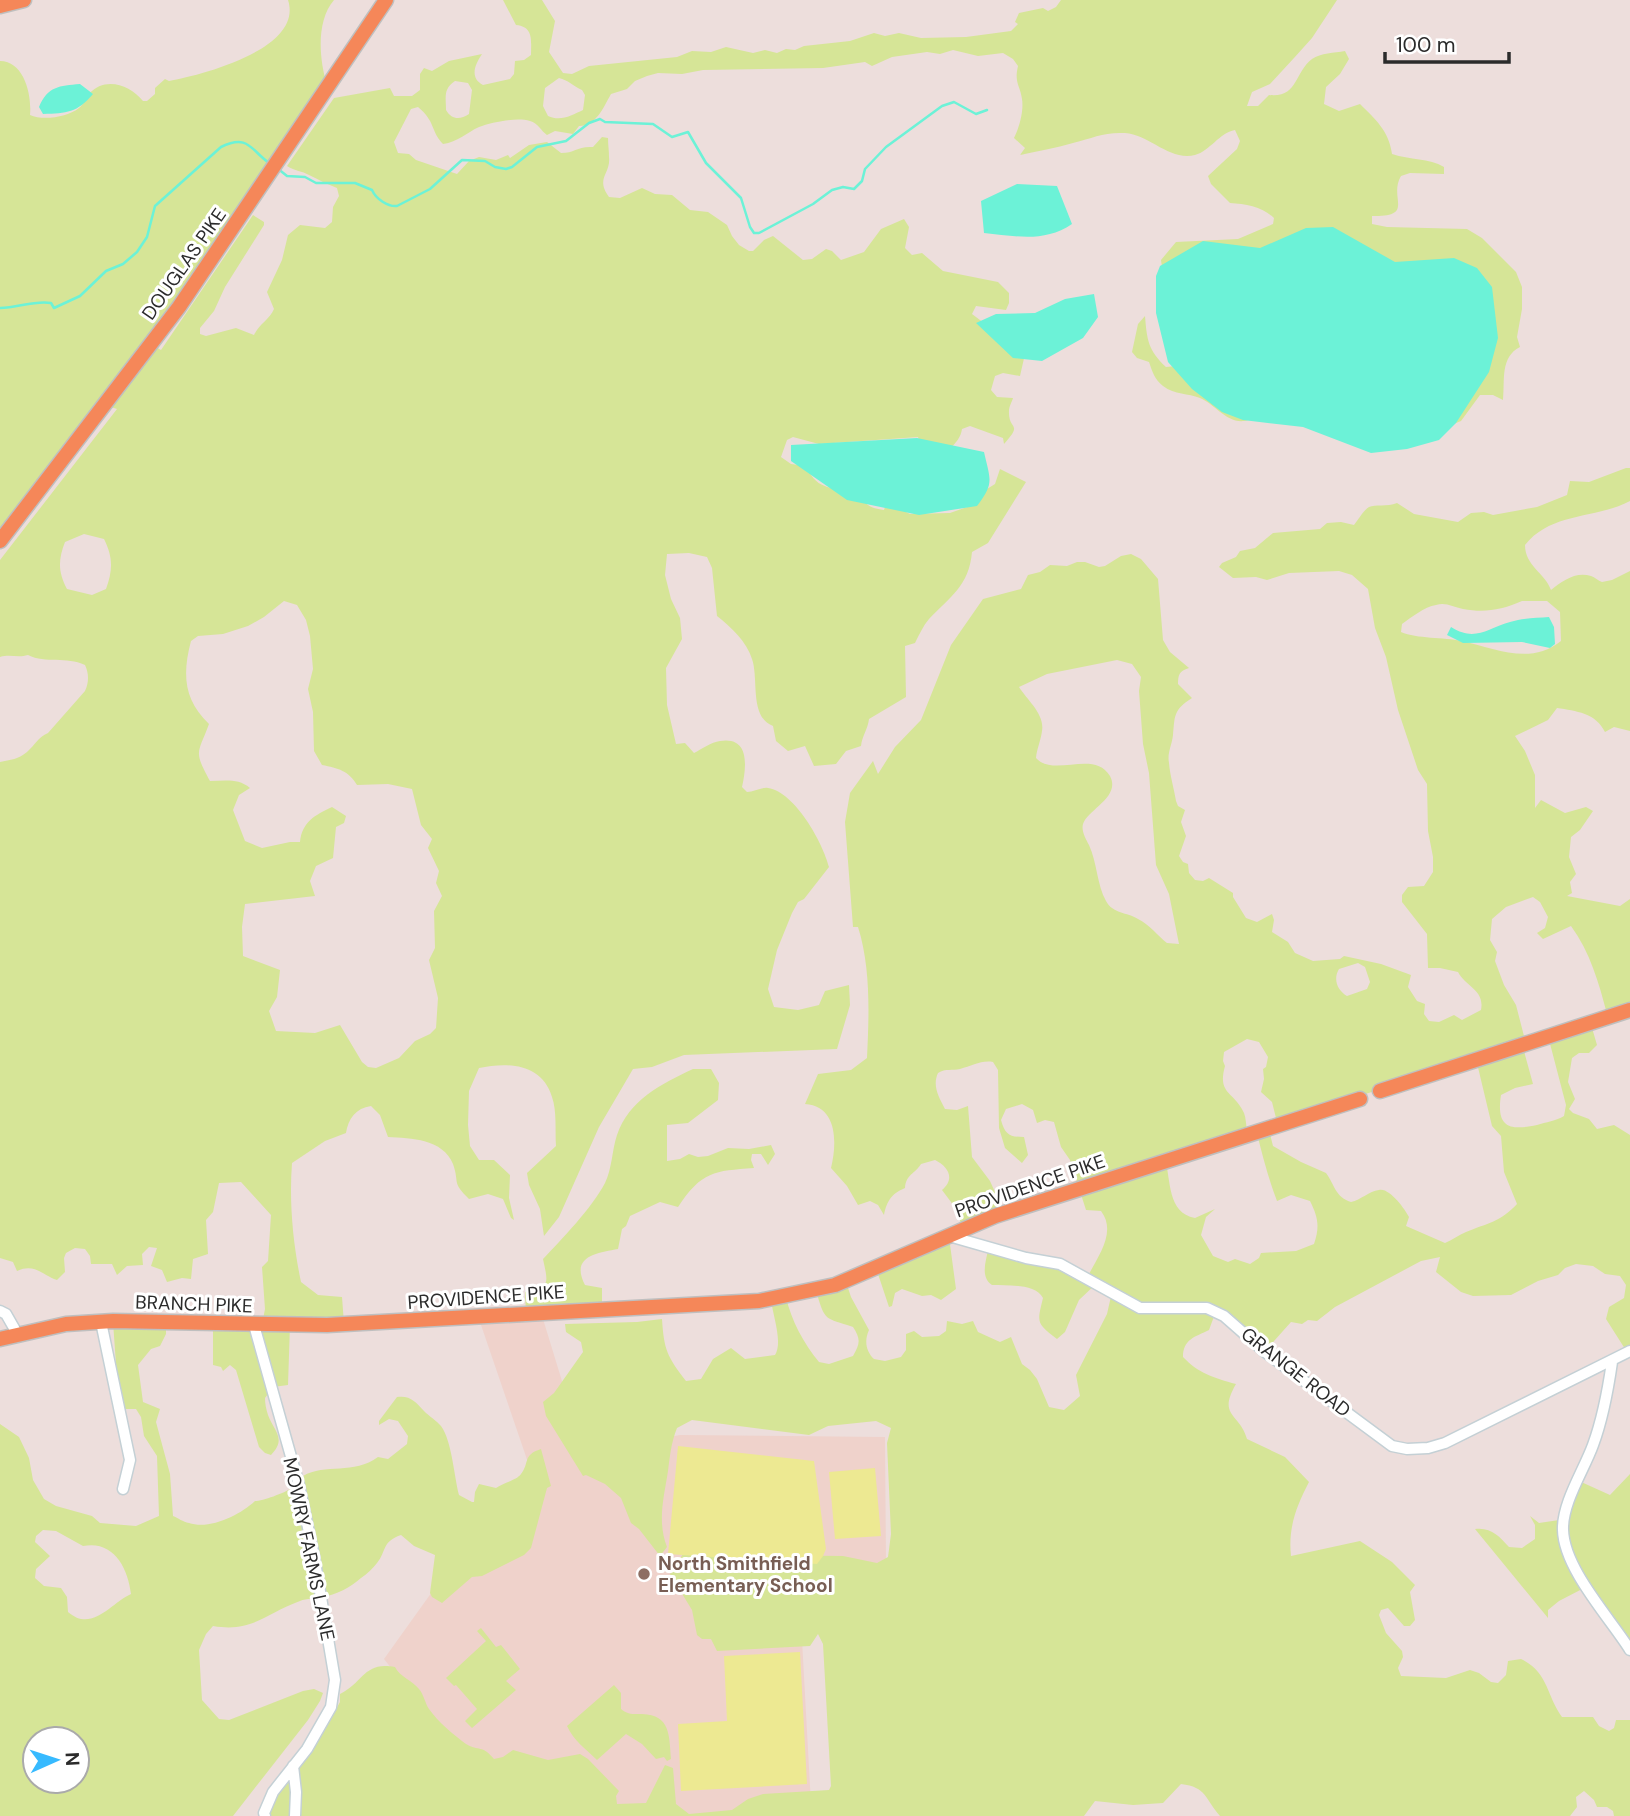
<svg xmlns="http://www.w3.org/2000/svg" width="1630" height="1816" viewBox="0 0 1630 1816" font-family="'DM Sans',sans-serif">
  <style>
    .education { fill: #efd2cb }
    .green { fill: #d6e597; fill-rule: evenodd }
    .pitch { fill: #ede992 }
    .water { fill: #6cf2d7 }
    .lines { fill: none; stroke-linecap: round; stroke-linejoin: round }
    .stream { stroke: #6cf2d7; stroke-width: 2.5 }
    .minor-casing { stroke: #c4d0d5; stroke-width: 13 }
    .major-casing { stroke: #bfbfbf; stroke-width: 17 }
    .minor { stroke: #fff; stroke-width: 10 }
    .major { stroke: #f58759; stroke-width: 14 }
    .education-dot { fill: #8d6e63; stroke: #fff; stroke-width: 2.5 }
    .labels { text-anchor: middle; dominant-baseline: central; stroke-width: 6; stroke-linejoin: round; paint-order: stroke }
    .street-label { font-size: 19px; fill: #2b2b2b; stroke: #fff }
    .education-label { font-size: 19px; font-weight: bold; fill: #785e54; stroke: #fff; text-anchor: start }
  </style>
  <rect width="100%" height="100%" fill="#eddedc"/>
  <path class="education" d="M 543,1319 L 584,1453 L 680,1435 L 885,1437 L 886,1564 L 799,1585 L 811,1804 L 780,1816 L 616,1816 L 463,1758 L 384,1659 L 482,1522 L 534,1480 L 480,1322 Z"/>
  <path class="green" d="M 288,0 L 334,0 C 316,21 319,59 327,85 L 154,346 L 161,350 L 253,215 L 264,222 L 264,225 L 225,287 L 214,311 L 200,328 L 200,334 L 206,336 L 236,328 L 254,335 C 259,324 270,319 274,309 L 267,292 L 282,260 L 288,235 L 300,225 L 325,228 L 332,222 L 333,207 L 339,196 L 337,188 C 327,184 319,180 309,175 C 302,171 295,171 287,166 L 334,98 L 390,88 L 394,96 L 412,96 L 420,90 L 420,74 L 424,68 L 432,71 L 449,61 L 482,54 C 474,66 470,78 483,85 L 510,79 L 514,74 L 515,61 L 524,60 L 531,55 C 531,40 534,27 516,25 L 503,0 L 542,0 L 555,21 L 549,52 L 563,73 L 572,74 L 589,66 L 677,57 L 692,51 L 711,52 L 726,47 L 753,53 L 765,50 L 777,53 L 786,49 L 795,50 L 804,46 L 850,41 L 874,33 L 885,36 L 899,33 L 921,38 L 966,37 L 1011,31 L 1018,24 L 1015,22 L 1019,13 L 1043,8 L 1048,11 L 1056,7 L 1061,0 L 1337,0 L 1312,38 L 1294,58 L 1270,84 L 1252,92 L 1247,106 L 1258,106 L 1269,95 C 1298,98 1294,73 1312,59 C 1321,53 1334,53 1345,51 L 1349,59 L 1340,74 L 1326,87 L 1324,104 L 1339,111 L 1360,104 C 1376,120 1389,131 1392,154 C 1410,160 1429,158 1444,167 L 1444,174 L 1410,173 L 1401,176 C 1388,198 1416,217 1372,216 L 1372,224 L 1387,227 L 1467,229 L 1482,238 L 1516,272 L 1522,287 L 1522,309 L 1517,337 L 1520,347 C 1500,357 1505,380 1503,400 L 1493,395 L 1480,395 L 1461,421 L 1408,442 L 1268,407 C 1261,411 1252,421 1244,421 C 1226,423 1215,404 1200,398 C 1188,393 1175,395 1163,386 C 1155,380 1152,371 1149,362 L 1137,358 L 1132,352 L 1138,324 L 1145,316 C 1147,340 1148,350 1166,367 L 1176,366 L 1161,260 L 1176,242 L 1238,239 L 1273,224 L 1274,218 C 1263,207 1246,204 1230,203 L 1211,184 L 1208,176 L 1237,149 L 1240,141 L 1235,130 C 1219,133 1210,151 1195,155 C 1169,161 1150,135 1125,133 C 1103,132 1093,138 1073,143 C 1056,148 1037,151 1020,155 L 1025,148 L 1014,138 C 1019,128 1024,111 1022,99 C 1020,85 1014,83 1018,66 L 1013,59 L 1003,53 L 978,56 L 953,50 L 940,54 L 927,52 L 892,57 L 872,66 L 865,62 L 823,68 L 703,70 L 682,74 L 658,73 L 647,76 L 635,81 L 627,89 L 611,94 C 603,108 597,125 579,126 L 573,134 L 555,131 L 547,135 C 541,131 538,123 530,121 C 517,117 492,122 479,127 C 466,133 458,142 443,144 C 430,130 436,122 418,107 L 411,109 L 394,142 L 398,153 L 409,154 L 416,160 L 457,174 L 469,161 L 479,157 L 496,160 L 508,155 L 510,158 L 529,145 L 547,142 L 561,153 C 575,153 577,146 593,147 L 602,137 L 608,138 C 608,145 609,150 609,157 C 611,174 595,178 609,197 L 620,198 L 642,188 L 655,194 L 672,195 L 690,210 L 708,212 L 727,225 L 732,236 L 739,245 L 749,251 L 753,251 L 764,240 L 773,236 L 803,260 L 812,259 L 826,249 L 832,251 L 841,260 L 864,252 L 881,229 L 904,219 L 909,227 L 905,248 L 912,255 L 922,253 L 943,271 L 998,282 L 1009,293 L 1009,303 L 1006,310 L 976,306 L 972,314 L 1025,354 L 1020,376 L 1003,373 L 995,376 L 991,390 L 997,397 L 1013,398 C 1012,402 1009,406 1009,411 C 1008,431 1024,422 1004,444 L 1003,438 L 970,426 L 962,429 C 960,445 940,458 924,457 L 918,437 L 819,444 L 793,437 L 787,440 L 781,457 L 791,464 L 806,466 C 819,494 833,484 856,495 C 870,503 863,507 884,510 L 887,501 L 907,501 L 906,512 L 910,514 L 950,513 L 970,506 L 979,494 L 995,484 L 1000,469 L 1026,482 L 988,543 L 972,552 C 969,586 950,597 929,619 C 923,626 919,635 915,643 L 905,646 L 906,697 L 869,719 C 868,729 862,736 861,746 L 846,751 L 836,764 L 814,766 L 805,746 L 788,751 L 776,741 L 773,726 C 749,717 759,679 752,659 C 747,642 731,627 717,616 L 712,568 L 707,557 L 689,553 L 667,554 L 665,575 L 671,599 L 680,618 L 682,639 L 666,668 L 667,705 L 676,744 L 685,743 L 694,753 C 702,749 711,742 720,741 C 751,736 746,769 742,787 L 747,792 C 754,792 761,787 768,788 C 795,792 823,843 829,867 L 804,899 L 798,902 L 792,913 L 777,950 L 768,989 L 774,1007 L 798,1010 L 819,1005 L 825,991 L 849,985 L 850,1005 L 837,1049 L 684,1055 L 652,1067 L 633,1069 L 599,1127 L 559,1217 L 544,1236 L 540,1209 L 529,1185 L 527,1173 L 556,1146 C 555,1131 557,1111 552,1097 C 542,1063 507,1062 479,1068 L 469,1091 L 468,1125 L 470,1146 L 479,1160 L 494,1160 L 510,1175 L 509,1198 L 514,1220 L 511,1218 L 503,1199 L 488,1194 L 469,1199 C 451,1181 460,1184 453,1164 C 443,1139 411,1138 388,1137 L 380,1115 L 371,1106 C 356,1108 348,1119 346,1133 L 325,1141 L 292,1163 C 289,1203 293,1244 301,1282 L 318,1295 L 342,1297 L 344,1324 L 290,1325 L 288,1385 L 273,1387 L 265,1398 C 265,1403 266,1409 268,1415 C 274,1431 287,1439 271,1455 L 265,1453 L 259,1447 L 236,1370 L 230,1365 L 223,1371 L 221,1367 L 213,1365 L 213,1324 L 262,1324 L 265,1309 L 262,1267 L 268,1261 L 271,1215 L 241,1182 L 219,1183 L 213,1212 L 206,1220 L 208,1254 L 193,1259 L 191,1279 L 182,1278 L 167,1282 L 162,1270 L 151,1266 L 157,1248 L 149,1247 L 142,1254 L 143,1265 L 127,1266 L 117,1275 L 112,1264 L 91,1264 L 90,1256 L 85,1249 L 75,1248 L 66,1253 L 64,1258 L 65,1272 L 57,1280 C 42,1275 35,1263 17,1271 L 13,1262 L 0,1258 L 0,762 C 10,760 19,759 27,752 C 35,745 38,737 48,733 L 85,691 C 89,682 89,674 85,665 C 66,656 46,664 28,655 C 18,658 10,654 0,657 L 0,560 L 117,409 L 108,406 L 0,534 L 0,61 C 24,61 32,95 30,115 C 43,121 68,117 79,108 C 84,104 85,99 89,94 C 105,76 130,85 143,101 L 147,101 L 155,94 L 155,88 L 165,79 L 169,81 C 201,75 304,49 288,0 ZM 559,78 C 568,80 573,86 582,90 L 585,95 L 583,110 C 572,115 561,122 548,116 L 543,106 L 545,88 ZM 455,81 L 468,83 L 472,90 L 469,114 C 460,120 452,120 446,110 C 446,97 443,89 455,81 ZM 84,534 L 104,539 C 113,557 113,570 106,589 L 92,595 L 67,589 C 58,572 58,560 65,542 ZM 284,601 L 297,605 L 306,620 L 310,636 L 313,669 L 308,689 L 313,712 L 314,751 L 322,765 C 338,768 349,771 357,785 L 388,784 L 412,789 L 421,825 L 432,839 L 428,848 L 439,871 L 436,883 L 442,896 L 434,911 L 435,948 L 429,960 L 438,998 L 436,1028 L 430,1034 L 415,1041 L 399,1058 L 376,1068 L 368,1067 L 362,1062 L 340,1025 L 315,1033 L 276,1031 L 269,1011 L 277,997 L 280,970 L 243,956 L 242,927 L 245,904 L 315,896 L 310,881 L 316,866 L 333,858 L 336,827 L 344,823 L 346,816 L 332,807 C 315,815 302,822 300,842 L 290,842 L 262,848 L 245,841 L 233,810 L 239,795 L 250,788 C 238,778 225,781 210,781 C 193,750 198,754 209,724 C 184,700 182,675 191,641 L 198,636 L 223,634 L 248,626 L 264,617 Z
    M 1626,468 L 1630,468 L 1630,501 C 1596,519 1551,512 1525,545 C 1525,566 1545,573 1551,590 C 1562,581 1576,571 1591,576 C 1595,577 1598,581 1602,582 L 1612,580 L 1630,571 L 1630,731 L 1614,727 L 1605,732 C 1596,713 1576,711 1557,708 L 1548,720 L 1515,736 L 1525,751 L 1535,775 L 1535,808 L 1541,800 L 1565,813 L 1586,807 L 1593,811 L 1580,830 L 1571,837 L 1569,857 L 1576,874 L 1570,882 L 1572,893 L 1567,896 L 1620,906 L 1630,899 L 1630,1008 L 1607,1014 C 1599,983 1590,952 1571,926 L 1543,939 L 1537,933 L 1545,928 L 1548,917 L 1540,902 L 1533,897 L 1506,907 L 1492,919 L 1490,940 L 1497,952 L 1495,961 L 1504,985 L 1516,1005 L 1525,1040 L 1522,1044 L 1533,1084 L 1515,1088 L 1501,1095 C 1496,1127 1509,1131 1537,1125 C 1546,1122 1556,1121 1564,1116 L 1566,1105 L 1548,1036 L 1590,1021 L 1597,1045 L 1589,1053 L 1579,1053 L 1572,1058 L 1568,1082 L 1575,1099 L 1569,1109 L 1573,1113 L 1589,1119 L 1597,1129 L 1614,1125 L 1630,1135 L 1630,1352 L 1627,1352 L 1606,1319 L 1609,1307 L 1624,1298 L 1626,1285 L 1620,1276 L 1605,1274 L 1593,1266 L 1576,1264 L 1565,1268 L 1558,1275 L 1538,1281 L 1511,1295 L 1473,1296 L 1461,1292 L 1436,1272 L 1440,1257 L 1421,1261 L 1335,1307 L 1317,1321 L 1308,1320 L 1302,1324 L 1291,1322 L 1265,1351 L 1240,1322 L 1216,1311 L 1209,1330 C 1195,1337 1183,1339 1183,1357 C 1198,1373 1214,1378 1236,1384 C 1217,1417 1240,1413 1247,1439 L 1285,1457 L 1309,1482 C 1296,1507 1288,1528 1291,1556 L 1360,1541 L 1392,1562 L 1415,1585 L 1410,1592 L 1415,1620 L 1410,1626 L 1404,1626 L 1388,1608 L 1381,1610 L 1379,1615 L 1386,1633 L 1402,1651 L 1403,1657 L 1398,1668 L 1401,1676 L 1446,1678 L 1470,1670 L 1479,1673 L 1491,1682 L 1498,1683 L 1506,1675 L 1508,1661 L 1521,1659 C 1549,1673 1546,1695 1562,1717 L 1593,1717 L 1599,1726 L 1609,1731 L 1614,1728 L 1616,1720 L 1630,1720 L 1630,1816 L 1614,1816 L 1613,1811 L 1607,1807 L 1597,1807 L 1594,1800 L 1584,1791 L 1576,1797 L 1577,1807 L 1570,1816 L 1220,1816 C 1205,1799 1207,1787 1181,1784 L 1163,1803 L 1133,1805 L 1095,1801 L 1084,1816 L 260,1816 L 335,1711 L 340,1702 L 340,1694 C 364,1682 364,1661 395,1667 C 400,1677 412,1680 419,1689 C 424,1695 425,1703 429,1709 C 438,1722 454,1735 466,1744 C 479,1752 482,1744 494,1759 L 503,1757 L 513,1750 L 548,1760 L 580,1754 L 588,1759 L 619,1791 L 616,1796 L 617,1804 L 646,1803 L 665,1765 L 673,1768 L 676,1804 L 689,1814 L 732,1810 L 748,1799 L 763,1794 L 829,1790 L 831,1786 L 823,1644 L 818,1634 L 810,1646 L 717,1651 L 711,1639 L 702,1639 L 697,1635 L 692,1610 L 670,1574 L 677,1564 L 680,1565 L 679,1560 L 683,1554 L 843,1556 L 877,1563 L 888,1557 L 891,1534 L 887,1443 L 891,1428 L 876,1421 L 828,1426 L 809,1435 L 692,1420 L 677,1428 C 671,1443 670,1456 668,1471 C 664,1497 657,1521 667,1547 L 660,1556 L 639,1529 L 631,1523 L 621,1498 L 605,1484 L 586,1475 L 583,1476 L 546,1416 L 543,1402 L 554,1393 L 583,1352 L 581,1342 L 566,1332 L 565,1324 L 637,1322 L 662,1319 C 664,1350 667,1356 686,1381 L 701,1379 L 713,1359 L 731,1348 L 745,1359 L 775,1355 C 783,1342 773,1316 771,1300 L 786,1297 C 791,1320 804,1344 819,1362 L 829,1364 L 853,1356 C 860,1344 861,1339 853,1327 C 825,1317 825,1323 816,1290 L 846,1282 L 851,1297 L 869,1330 C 864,1341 866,1351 874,1359 L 885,1361 L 901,1357 L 906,1350 L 906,1334 L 914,1331 L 922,1337 L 939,1336 L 946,1331 L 947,1321 L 962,1324 L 973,1321 L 978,1332 L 1000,1342 L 1011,1337 L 1022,1364 L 1030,1370 L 1037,1379 L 1049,1407 L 1064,1410 L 1080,1396 L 1076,1375 L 1107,1314 L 1112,1292 L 1097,1283 L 1079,1300 L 1065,1332 L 1057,1339 C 1036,1323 1037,1323 1043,1298 C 1035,1283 1008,1286 992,1285 C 980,1277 986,1261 988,1250 L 1088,1276 C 1098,1256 1117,1232 1101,1211 L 1086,1210 L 1070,1160 L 1061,1147 L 1054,1122 L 1045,1120 L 1037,1123 L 1033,1110 L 1022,1104 L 1006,1109 L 1001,1120 C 1005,1135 1010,1137 1024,1137 L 1028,1155 L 1022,1163 L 1005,1148 L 999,1128 L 998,1070 L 993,1062 C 981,1060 972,1066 960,1069 C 952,1071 946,1068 938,1073 C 932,1086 939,1097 945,1109 L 957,1110 L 968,1106 L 972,1157 L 990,1181 L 1004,1212 L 963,1228 L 954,1206 L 942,1190 C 955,1179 949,1167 935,1160 L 921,1164 C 915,1174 906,1174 905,1188 C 891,1194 887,1201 884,1215 L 878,1205 L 870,1201 L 858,1205 L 847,1186 L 831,1168 C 837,1144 838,1106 805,1104 L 818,1074 L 851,1070 L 867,1058 C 869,1015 871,968 858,927 L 853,927 L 845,822 L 850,793 L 873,761 L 878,774 L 895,747 L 921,720 L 951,645 L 983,599 L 1021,589 L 1028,575 L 1040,572 L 1050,565 L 1067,566 L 1077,562 L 1085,562 L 1099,567 L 1105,566 L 1121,556 L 1131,554 L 1141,559 L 1158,579 L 1163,640 L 1170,652 L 1189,668 C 1179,671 1178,675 1178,684 L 1192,698 C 1173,710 1175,716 1173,735 C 1172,745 1167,753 1169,763 C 1170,776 1174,788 1176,801 L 1178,806 L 1185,810 L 1181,822 L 1186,836 L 1179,856 L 1183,862 L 1188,864 L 1189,873 L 1195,880 L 1203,881 L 1209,878 L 1233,893 L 1233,897 L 1246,918 L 1257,922 L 1272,914 L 1274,920 L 1272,932 L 1288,942 L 1295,953 L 1313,961 L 1340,959 L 1344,956 L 1381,964 L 1411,975 L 1408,987 L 1417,1001 L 1425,1004 L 1424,1014 L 1429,1021 L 1439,1022 L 1454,1015 L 1462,1020 L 1481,1010 C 1485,990 1466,987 1458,972 L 1440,968 L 1428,968 L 1427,934 L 1402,902 L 1402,895 L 1408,887 L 1424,886 L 1433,872 L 1433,857 L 1428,831 L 1427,784 L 1418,770 L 1398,710 L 1386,657 L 1375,628 L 1368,589 L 1352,575 L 1339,571 L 1289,573 L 1267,580 L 1256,577 L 1233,578 L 1219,567 L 1222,563 L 1236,557 L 1240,551 L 1255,548 L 1273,533 L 1320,529 L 1327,523 L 1341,522 L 1354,525 C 1358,520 1363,511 1369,507 C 1375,504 1387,507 1397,503 L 1414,514 L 1458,522 L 1471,513 L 1484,512 L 1493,515 L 1537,507 L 1567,495 L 1570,481 L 1589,482 ZM 1522,601 L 1547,601 L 1560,612 L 1561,641 C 1530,666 1495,648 1461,641 C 1444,637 1417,639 1401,632 L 1402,624 C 1412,617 1424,607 1436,605 C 1446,602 1453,607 1463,609 C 1485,613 1501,610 1522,601 ZM 1117,660 L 1132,664 L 1141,677 L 1139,691 L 1143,744 L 1149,773 L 1156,865 L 1169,894 L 1179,944 L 1167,943 C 1158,936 1149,924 1138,919 C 1127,912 1113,914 1106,901 C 1097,885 1097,862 1089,845 C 1086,839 1081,831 1083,824 C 1088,809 1121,797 1110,776 C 1094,749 1054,778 1036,758 C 1037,748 1041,740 1042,731 C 1045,714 1027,700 1019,687 L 1047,674 ZM 1358,963 L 1365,967 L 1370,982 L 1367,989 L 1347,996 C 1337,990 1333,979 1339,969 ZM 1247,1039 L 1259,1042 L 1268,1057 L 1266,1067 L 1263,1069 L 1264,1079 L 1261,1092 L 1272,1102 L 1277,1122 L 1476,1059 L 1492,1126 L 1501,1136 L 1504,1172 L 1517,1204 C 1500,1222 1488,1223 1466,1232 C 1459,1235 1452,1240 1445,1243 L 1406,1226 L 1409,1217 C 1405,1209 1389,1187 1379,1190 C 1369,1191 1361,1200 1351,1202 C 1335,1197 1335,1185 1326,1173 L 1301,1162 L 1273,1146 L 1268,1126 L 1256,1130 C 1262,1153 1268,1178 1277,1201 L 1291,1195 L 1310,1201 C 1318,1217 1320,1227 1314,1244 L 1296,1251 L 1261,1253 L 1259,1258 L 1250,1264 L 1235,1259 L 1228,1262 L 1213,1256 L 1201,1235 L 1206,1217 L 1215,1209 L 1195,1218 C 1167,1213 1171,1179 1165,1159 L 1247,1131 C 1246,1125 1246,1118 1244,1113 C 1234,1091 1217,1095 1225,1066 L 1223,1061 L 1224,1052 Z
    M 693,1069 L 711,1069 L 719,1083 L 718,1100 L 688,1123 L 667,1125 L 667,1161 L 680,1159 L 689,1154 L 698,1157 L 708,1156 L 728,1148 L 749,1149 L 771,1145 L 775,1154 L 768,1165 L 761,1154 L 752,1154 L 751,1160 L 754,1168 C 714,1171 702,1171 678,1207 L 660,1202 L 630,1216 L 626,1226 L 622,1229 L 618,1249 C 597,1253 570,1256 585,1285 L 602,1288 L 602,1309 L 526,1314 L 525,1292 C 551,1287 548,1283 543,1259 C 562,1239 592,1208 605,1183 C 612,1169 612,1150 617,1135 C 629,1100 661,1084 693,1069 Z
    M 949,1237 L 956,1289 L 941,1300 L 931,1295 L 922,1296 L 902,1289 L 895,1293 L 892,1306 L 889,1307 L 877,1271 Z
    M 166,1321 L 166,1334 L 160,1346 L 151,1349 L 138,1365 L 143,1402 L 160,1409 L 156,1422 L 170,1474 L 173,1516 C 178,1518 183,1522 189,1523 C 210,1530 240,1515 255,1501 C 263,1501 284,1493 292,1488 C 296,1486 298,1479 303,1476 C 325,1463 354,1475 378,1457 L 388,1459 L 407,1444 L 408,1436 L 398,1421 L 389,1419 L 379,1425 L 379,1421 L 397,1397 C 410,1395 416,1402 424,1411 C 429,1416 437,1421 441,1426 C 452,1441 454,1476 459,1495 L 472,1502 L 474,1502 L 475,1492 L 479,1484 L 496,1488 C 503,1483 517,1480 521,1474 C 530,1463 522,1455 541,1449 L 551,1486 L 547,1488 L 531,1548 L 524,1555 L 482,1576 L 472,1577 L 442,1603 L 432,1597 L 430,1593 L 435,1555 L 414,1546 L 401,1535 C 381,1542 387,1551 377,1563 C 373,1568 367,1574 361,1578 C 351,1587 336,1595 322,1597 C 315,1599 307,1598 300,1601 C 266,1613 253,1633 213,1626 L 206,1634 L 199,1650 L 202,1700 L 219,1719 L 229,1720 L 303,1691 L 314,1689 L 323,1693 L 320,1701 L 308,1720 L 233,1816 L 0,1816 L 0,1424 L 19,1437 L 29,1458 L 33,1480 L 44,1499 L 56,1506 L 92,1516 L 100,1523 L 136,1526 L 159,1516 L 157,1456 L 144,1436 L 141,1417 L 136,1409 L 124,1409 L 117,1378 L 113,1322 ZM 43,1530 L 56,1531 L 83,1546 C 113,1540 128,1567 131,1594 C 111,1603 92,1633 68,1612 L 67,1597 L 61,1588 L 44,1586 L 35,1578 L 36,1569 L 50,1556 L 35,1542 L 36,1536 ZM 35,1739 L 77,1739 L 77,1781 L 35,1781 Z
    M 1630,1474 L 1630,1648 L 1586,1587 L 1559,1601 L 1548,1610 L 1548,1618 L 1475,1529 C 1491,1527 1499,1536 1509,1547 L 1522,1548 L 1535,1539 L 1535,1525 L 1530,1516 L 1539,1523 L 1566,1519 L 1579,1481 L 1610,1495 Z
    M 481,1628 L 496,1647 L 501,1645 L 520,1669 L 506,1681 L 516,1690 L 472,1728 L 465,1721 L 477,1709 L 456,1685 L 454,1686 L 446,1678 L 486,1641 L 477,1631 Z
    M 614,1685 L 621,1693 L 621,1709 C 628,1715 634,1714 642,1714 C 671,1715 669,1736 671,1759 L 667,1761 L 664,1757 L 656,1759 L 642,1744 L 626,1734 L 597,1760 C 585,1748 574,1741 567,1726 Z"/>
  <path class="pitch" d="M 678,1446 L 814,1461 L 826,1549 L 823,1556 L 817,1564 L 668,1554 Z
    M 875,1468 L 881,1536 L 835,1539 L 829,1472 Z
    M 800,1652 L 807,1784 L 681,1791 L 678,1724 L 727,1721 L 724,1656 Z"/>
  <path class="water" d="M 80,84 L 93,94 C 77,113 67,113 43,114 L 39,107 C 48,86 59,86 80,84 Z
    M 1017,184 L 1057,186 L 1072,224 C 1044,243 1016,236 984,233 L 981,201 Z
    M 1333,227 L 1395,262 L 1454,258 L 1477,268 L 1492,287 L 1498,338 L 1489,372 L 1456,423 L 1439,440 L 1407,449 L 1371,453 L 1303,427 L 1243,420 L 1222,412 L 1192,389 L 1168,362 L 1156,313 L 1156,276 L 1160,266 L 1203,241 L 1260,248 L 1306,228 Z
    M 1094,294 L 1098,317 L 1083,338 L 1042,361 L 1013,358 L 976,323 L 996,314 L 1035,313 L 1065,299 Z
    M 917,438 L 984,452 C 990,479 995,483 977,506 L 919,515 L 847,500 L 791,461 L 791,445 Z
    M 1549,617 L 1554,627 L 1555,644 L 1550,648 L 1522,642 L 1463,643 L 1447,635 L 1451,627 C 1475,642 1486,629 1510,622 C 1523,618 1536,618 1549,617 Z"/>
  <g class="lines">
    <path class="stream" d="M 277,168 L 287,176 L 305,177 L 316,183 L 355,183 L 372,190 C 376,199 388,207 397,206 L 430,189 L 462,160 L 485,161 L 495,167 L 506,169 L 512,167 L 537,147 L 566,141 L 589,123 L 600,119 L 605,122 L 653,124 L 672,137 L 688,132 L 706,163 L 741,198 L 750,227 L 754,233 L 759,233 L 813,204 L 832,190 L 843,187 L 854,189 L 862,181 L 865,169 L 886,147 L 942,106 L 954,102 L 976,114 L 987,110
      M 0,308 C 18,308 34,300 51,303 L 54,308 L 80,296 L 106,271 L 123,264 L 137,252 L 147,237 L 155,206 L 221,147 C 248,134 250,149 269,163"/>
    <defs>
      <path id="minor" d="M 949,1236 L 1026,1258 L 1060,1264 L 1140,1308 L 1207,1308 L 1224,1316 L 1265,1352 L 1392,1446 L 1407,1449 L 1428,1448 L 1445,1443 L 1630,1351
        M 0,1311 L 6,1314 L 18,1335
        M 101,1322 L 130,1460 L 123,1489
        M 254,1325 L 299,1485 L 314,1556 L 335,1680 L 331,1707 L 307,1749 L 273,1792 L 264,1813 L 265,1816
        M 1612,1362 C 1608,1390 1603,1418 1593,1445 C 1584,1470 1562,1503 1563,1530 C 1564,1569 1610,1618 1630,1650
        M 293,1766 L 296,1792 L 295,1816"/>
      <path id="major" d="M 0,6 L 24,0
        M 0,541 L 179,307 L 386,0
        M 1380,1091 L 1630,1010
        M 0,1339 L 66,1324 L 113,1321 L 327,1325 L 759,1301 L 835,1285 L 995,1216 L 1360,1099"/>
    </defs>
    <use href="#minor" class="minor-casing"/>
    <use href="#major" class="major-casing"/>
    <use href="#minor" class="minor"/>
    <use href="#major" class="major"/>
  </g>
  <circle class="education-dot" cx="644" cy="1574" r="7"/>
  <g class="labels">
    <g class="street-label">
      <text transform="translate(184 264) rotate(-55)">DOUGLAS PIKE</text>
      <text transform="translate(1030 1186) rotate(-19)">PROVIDENCE PIKE</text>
      <text transform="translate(486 1297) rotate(-4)">PROVIDENCE PIKE</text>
      <text transform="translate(194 1304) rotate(2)">BRANCH PIKE</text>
      <text transform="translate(1296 1372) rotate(38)">GRANGE ROAD</text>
      <text transform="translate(309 1549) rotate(78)">MOWRY FARMS LANE</text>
    </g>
    <g class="education-label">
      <text x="658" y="1563">North Smithfield<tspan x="658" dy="22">Elementary School</tspan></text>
    </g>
  </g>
  <g transform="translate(56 1760) rotate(87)"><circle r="33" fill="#ffffff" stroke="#aaaaaa" stroke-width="2"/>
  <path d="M0-5L12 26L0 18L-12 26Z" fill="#37baff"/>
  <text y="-10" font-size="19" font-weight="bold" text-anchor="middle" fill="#2b2b2b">N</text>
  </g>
  <path d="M1385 52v10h124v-10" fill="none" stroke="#2b2b2b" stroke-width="3.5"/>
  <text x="1396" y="52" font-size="21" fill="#2b2b2b" stroke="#ffffff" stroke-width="5" paint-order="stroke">100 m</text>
</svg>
